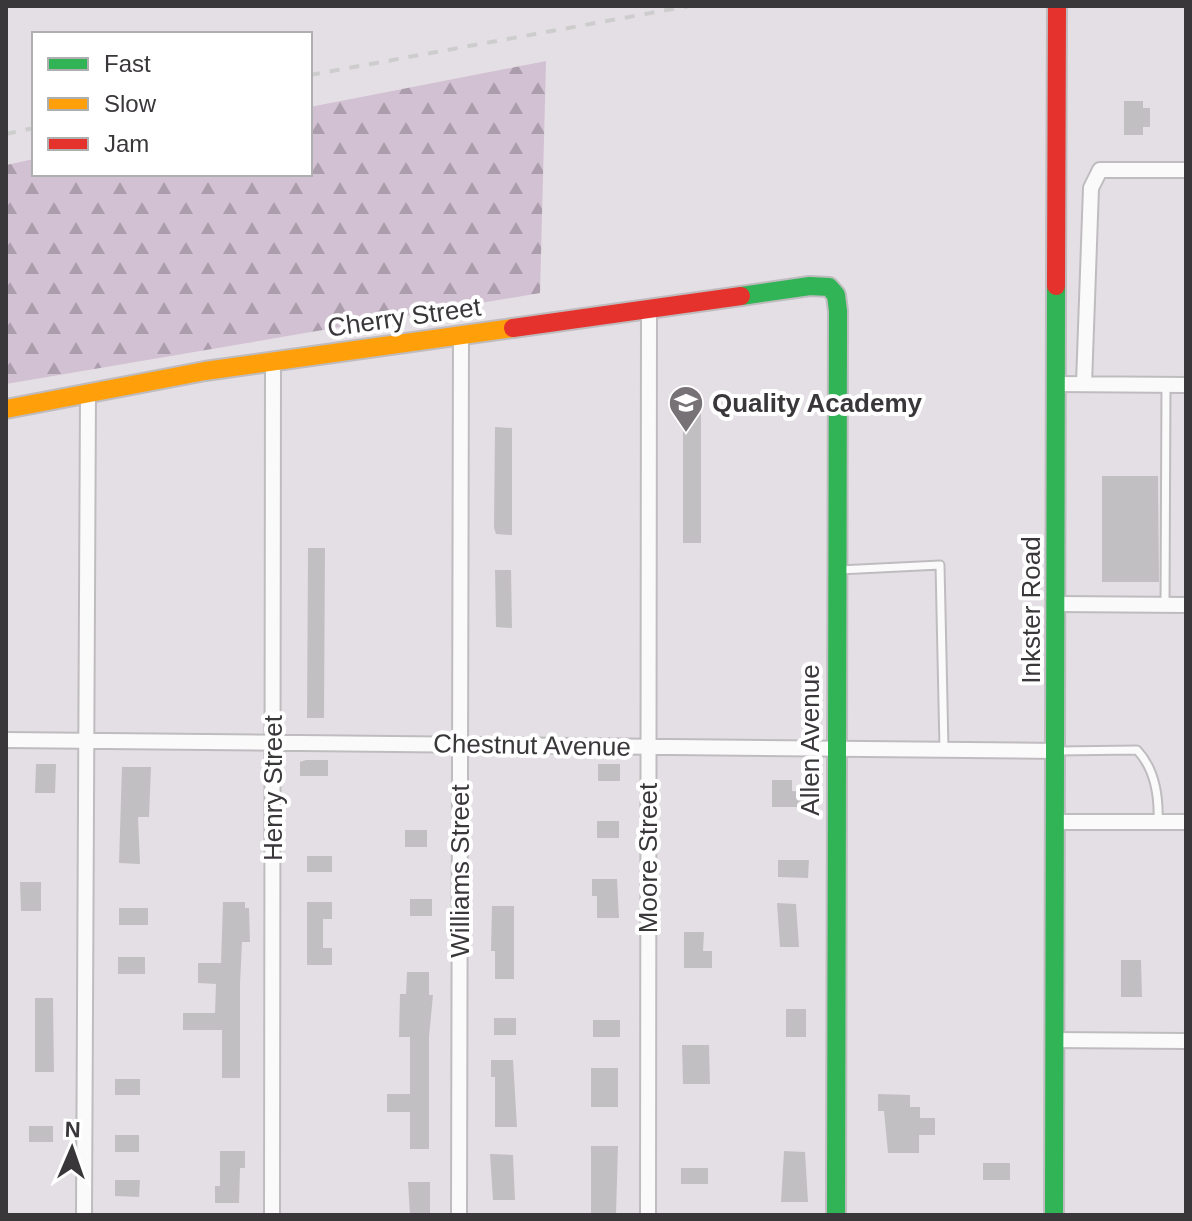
<svg xmlns="http://www.w3.org/2000/svg" width="1192" height="1221" viewBox="0 0 1192 1221" font-family="Helvetica,sans-serif">
  <style>
    .forest { fill: url(#forest-firs) }
    .building { fill: #c2bfc2 }
    .lines { fill: none; stroke-linecap: round; stroke-linejoin: round }
    .lane-casing { stroke: #bfbcbf; stroke-width: 11 }
    .street-casing { stroke: #bfbcbf; stroke-width: 18 }
    .fast-casing { stroke: #bfbcbf; stroke-width: 22 }
    .slow-casing { stroke: #bfbcbf; stroke-width: 22 }
    .jam-casing { stroke: #bfbcbf; stroke-width: 22 }
    .lane { stroke: #fbfafb; stroke-width: 7 }
    .street { stroke: #fbfafb; stroke-width: 14 }
    .fast { stroke: #30b455; stroke-width: 18 }
    .slow { stroke: #ff9f0a; stroke-width: 18 }
    .jam { stroke: #e5322d; stroke-width: 18 }
    .rail { stroke: #cecdce; stroke-width: 4; stroke-dasharray: 10 10; stroke-linecap: butt }
    .labels { text-anchor: middle; dominant-baseline: central; stroke-width: 8; stroke-linejoin: round; paint-order: stroke }
    .street-label { font-size: 26px; fill: #3a373a; stroke: #fff }
    .poi-label { font-size: 26px; font-weight: bold; fill: #3a373a; stroke: #fff; text-anchor: start }
  </style>
  <defs>
    <pattern id="forest-firs" width="22" height="20" patternUnits="userSpaceOnUse" patternTransform="scale(2)"><rect width="22" height="20" fill="#d2c0d3"/><path d="M5 1l3.5 6h-7zM16 11l3.5 6h-7z" fill="#ab9dac"/></pattern>
  </defs>
  <rect width="100%" height="100%" fill="#e4dfe4"/>
  <path class="forest" d="M 546,61 L 540,293 L 6,384 L 6,165 L 34,159 L 34,174 L 310,174 L 310,107 Z"/>
  <path class="building" d="M 1124,101 L 1143,101 L 1143,108 L 1150,108 L 1150,127 L 1143,127 L 1143,135 L 1124,135 Z
    M 683,410 L 701,411 L 701,543 L 683,543 Z
    M 495,427 L 512,428 L 512,535 L 496,534 L 494,528 Z
    M 1102,476 L 1158,476 L 1159,582 L 1102,582 Z
    M 308,548 L 325,548 L 324,718 L 307,718 Z
    M 495,570 L 511,570 L 512,628 L 496,627 Z
    M 306,760 L 328,760 L 328,776 L 300,776 L 300,762 Z
    M 36,764 L 56,764 L 55,793 L 35,793 Z
    M 598,764 L 620,764 L 620,781 L 598,781 Z
    M 122,767 L 151,767 L 149,817 L 138,817 L 140,864 L 119,863 Z
    M 772,780 L 792,780 L 792,791 L 806,792 L 806,807 L 772,807 Z
    M 597,821 L 619,821 L 619,838 L 597,838 Z
    M 405,830 L 427,830 L 427,847 L 405,847 Z
    M 307,856 L 332,856 L 332,872 L 307,872 Z
    M 778,860 L 809,860 L 808,878 L 778,877 Z
    M 592,879 L 617,879 L 619,918 L 597,918 L 597,896 L 592,896 Z
    M 20,882 L 41,882 L 41,911 L 21,911 Z
    M 410,899 L 432,899 L 432,916 L 410,916 Z
    M 223,902 L 245,902 L 245,908 L 249,908 L 250,942 L 242,942 L 240,984 L 240,1078 L 222,1078 L 222,1030 L 183,1030 L 183,1013 L 215,1013 L 216,984 L 198,983 L 198,963 L 221,963 Z
    M 307,902 L 332,902 L 332,919 L 323,919 L 323,948 L 332,948 L 332,965 L 307,965 Z
    M 777,903 L 796,904 L 799,947 L 780,947 Z
    M 492,906 L 514,906 L 514,979 L 495,979 L 495,951 L 491,951 Z
    M 119,908 L 148,908 L 148,925 L 119,925 Z
    M 684,932 L 704,932 L 703,951 L 712,951 L 712,968 L 684,968 Z
    M 118,957 L 145,957 L 145,974 L 118,974 Z
    M 1121,960 L 1141,960 L 1142,997 L 1121,997 Z
    M 407,972 L 429,972 L 429,995 L 433,995 L 429,1037 L 429,1149 L 410,1149 L 410,1112 L 387,1112 L 387,1094 L 410,1094 L 410,1037 L 399,1037 L 400,994 L 406,994 Z
    M 35,998 L 53,998 L 54,1072 L 35,1072 Z
    M 786,1009 L 806,1009 L 806,1037 L 786,1037 Z
    M 494,1018 L 516,1018 L 516,1035 L 494,1035 Z
    M 593,1020 L 620,1020 L 620,1037 L 593,1037 Z
    M 682,1045 L 709,1045 L 710,1084 L 683,1084 Z
    M 491,1060 L 513,1060 L 517,1127 L 495,1127 L 495,1077 L 491,1077 Z
    M 591,1068 L 618,1068 L 618,1107 L 591,1107 Z
    M 115,1079 L 140,1079 L 140,1095 L 115,1095 Z
    M 878,1094 L 910,1095 L 910,1107 L 920,1107 L 920,1118 L 935,1118 L 935,1135 L 919,1135 L 919,1153 L 888,1153 L 884,1111 L 878,1111 Z
    M 29,1126 L 53,1126 L 53,1142 L 29,1142 Z
    M 115,1135 L 139,1135 L 139,1152 L 115,1152 Z
    M 591,1146 L 618,1146 L 616,1215 L 591,1215 Z
    M 220,1151 L 245,1151 L 245,1168 L 240,1168 L 239,1203 L 215,1203 L 215,1186 L 220,1186 Z
    M 784,1151 L 805,1152 L 808,1202 L 781,1202 Z
    M 490,1154 L 513,1155 L 515,1200 L 493,1200 Z
    M 983,1163 L 1010,1163 L 1010,1180 L 983,1180 Z
    M 681,1168 L 708,1168 L 708,1184 L 681,1184 Z
    M 115,1180 L 140,1180 L 139,1197 L 115,1196 Z
    M 408,1182 L 430,1182 L 430,1215 L 410,1215 Z"/>
  <g class="lines">
    <defs>
      <path id="lane" d="M 839,570 L 940,565 L 944,749
        M 1165,605 L 1166,384
        M 1057,751 L 1137,750 C 1155,769 1159,798 1158,822"/>
      <path id="street" d="M 1057,384 L 1186,385
        M 1084,384 L 1091,188 L 1100,170 L 1186,170
        M 1058,604 L 1186,605
        M 6,740 L 1057,751
        M 1056,822 L 1186,822
        M 1055,1040 L 1186,1041
        M 84,1215 L 88,393
        M 272,1215 L 273,362
        M 459,1215 L 461,335
        M 648,1215 L 649,309"/>
      <path id="fast" d="M 741,296 L 810,286 L 829,287 L 836,295 L 838,311 L 836,1215
        M 1054,1215 L 1056,286"/>
      <path id="slow" d="M 6,409 L 205,371 L 513,328"/>
      <path id="jam" d="M 1056,286 L 1057,6
        M 513,328 L 741,296"/>
    </defs>
    <use href="#lane" class="lane-casing"/>
    <use href="#street" class="street-casing"/>
    <use href="#fast" class="fast-casing"/>
    <use href="#slow" class="slow-casing"/>
    <use href="#jam" class="jam-casing"/>
    <use href="#lane" class="lane"/>
    <use href="#street" class="street"/>
    <use href="#fast" class="fast"/>
    <use href="#slow" class="slow"/>
    <use href="#jam" class="jam"/>
    <path class="rail" d="M 310,75 L 689,6
      M 6,134 L 34,128"/>
  </g>
  <defs>
    <symbol id="school-pin" viewBox="-11 -11 22 30"><path d="M0 17L-7.5 6A9.5 9.5 0 1 1 7.5 6Z" fill="#767276" stroke="#fff"/><path d="M0-5L7-2L0 1L-7-2ZM-4 1L0 2.5L4 1V4Q0 6-4 4Z" fill="#fff"/></symbol>
  </defs>
  <g fill-rule="evenodd">
    <use href="#school-pin" x="666" y="383" width="40" height="54"/>
  </g>
  <g class="labels">
    <g class="street-label">
      <text transform="translate(404 317) rotate(-8)">Cherry Street</text>
      <text transform="translate(1031 610) rotate(-90)">Inkster Road</text>
      <text transform="translate(810 740) rotate(-90)">Allen Avenue</text>
      <text transform="translate(532 745) rotate(1)">Chestnut Avenue</text>
      <text transform="translate(273 788) rotate(-90)">Henry Street</text>
      <text transform="translate(648 858) rotate(-90)">Moore Street</text>
      <text transform="translate(460 871) rotate(-90)">Williams Street</text>
    </g>
    <g class="poi-label">
      <text x="712" y="403">Quality Academy</text>
    </g>
  </g>
  <rect width="1192" height="1221" fill="none" stroke="#3a373a" stroke-width="16"/>
  <rect x="32" y="32" width="280" height="144" fill="#ffffff" stroke="#b0afb0" stroke-width="2"/>
  <rect x="48" y="58" width="40" height="12" fill="#30b455" stroke="#b0afb0" stroke-width="2"/>
  <text x="104" y="72" font-size="24" fill="#3a373a">Fast</text>
  <rect x="48" y="98" width="40" height="12" fill="#ff9f0a" stroke="#b0afb0" stroke-width="2"/>
  <text x="104" y="112" font-size="24" fill="#3a373a">Slow</text>
  <rect x="48" y="138" width="40" height="12" fill="#e5322d" stroke="#b0afb0" stroke-width="2"/>
  <text x="104" y="152" font-size="24" fill="#3a373a">Jam</text>
  <g transform="translate(72 1149) rotate(2)" stroke="#ffffff" stroke-width="6" paint-order="stroke">
  <path d="M0-6L14 30L0 20L-14 30Z" fill="#3a373a"/>
  <text y="-12" font-size="22" font-weight="bold" text-anchor="middle" fill="#3a373a">N</text>
  </g>
</svg>
